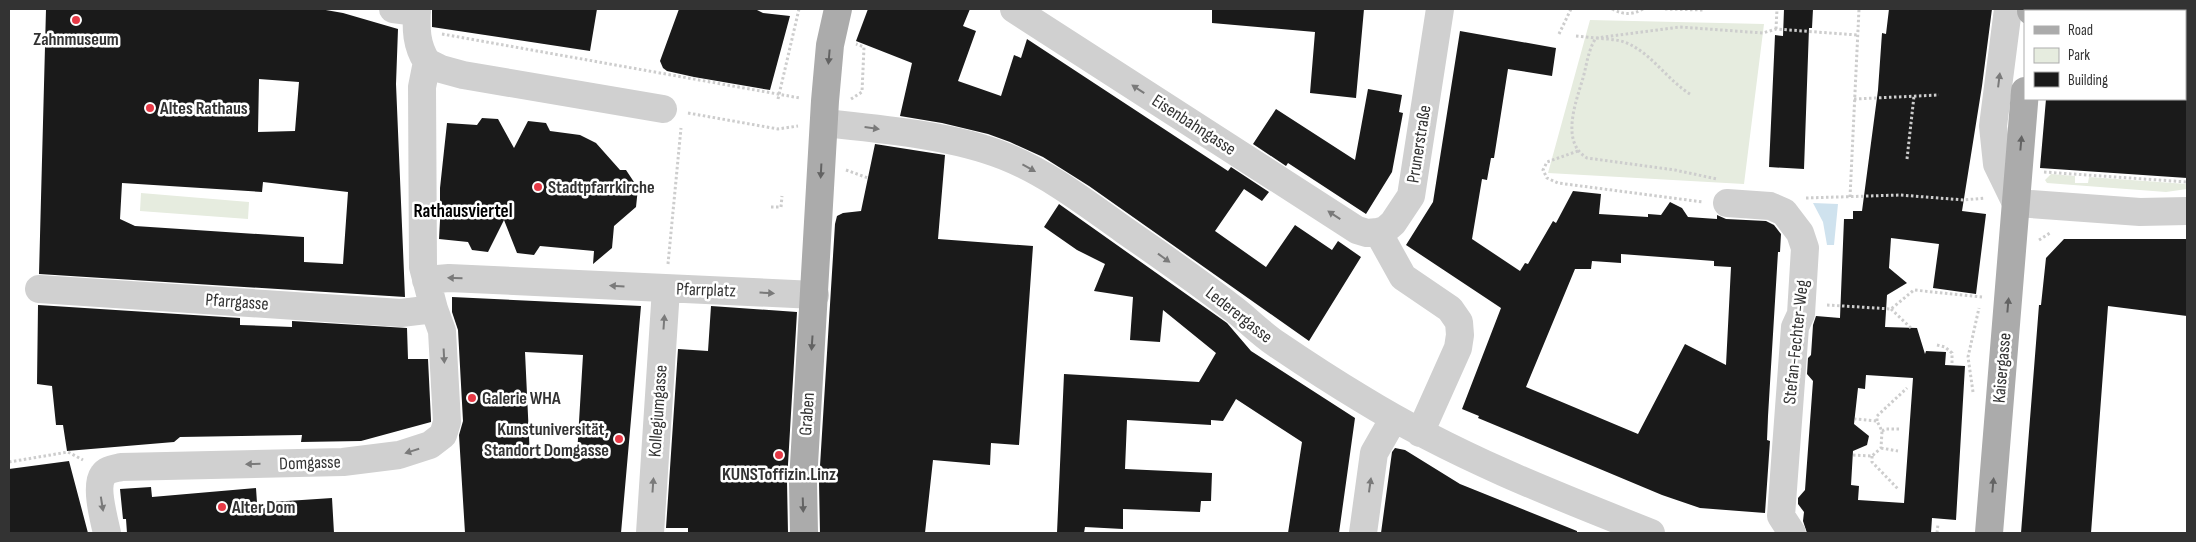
<svg xmlns="http://www.w3.org/2000/svg" width="2196" height="542" viewBox="0 0 2196 542" font-family="'Sofia Sans Condensed',sans-serif">
  <style>
    .green { fill: #e6ecdf }
    .water { fill: #cfe2ee }
    .building { fill: #1a1a1a; fill-rule: evenodd }
    .lines { fill: none; stroke-linecap: round; stroke-linejoin: round }
    .path { stroke: #cdcdcd; stroke-width: 3; stroke-dasharray: 2.5 2.5; stroke-linecap: butt }
    .minor { stroke: #d0d0d0; stroke-width: 28 }
    .major { stroke: #ababab; stroke-width: 28 }
    .oneway { fill: #636363 }
    .oneway2 { fill: #7a7a7a }
    .poi-dot { fill: #e63946; stroke: #fff; stroke-width: 2 }
    .labels { text-anchor: middle; dominant-baseline: central; stroke-width: 5; stroke-linejoin: round; paint-order: stroke }
    .poi-label { font-size: 18px; font-weight: bold; fill: #333; stroke: #fff; text-anchor: start }
    .street-label { font-size: 18px; fill: #333; stroke: #fff }
    .neighbourhood-label { font-size: 19px; font-weight: bold; fill: #000; stroke: #fff }
  </style>
  <rect width="100%" height="100%" fill="#fff"/>
  <path class="green" d="M 1590,20 L 1764,24 L 1744,184 L 1548,173 Z
    M 2051,174 L 2075,176 L 2075,183 L 2088,183 L 2089,177 L 2187,184 L 2187,189 L 2166,192 L 2047,183 L 2045,180 Z
    M 141,193 L 249,202 L 248,219 L 140,211 Z"/>
  <path class="water" d="M 1813,203 L 1838,204 L 1834,245 L 1827,245 L 1823,222 Z"/>
  <path class="building" d="M 46,9 L 320,9 L 343,13 L 398,29 L 396,84 L 405,297 L 39,274 ZM 259,79 L 299,82 L 295,131 L 258,132 ZM 263,182 L 348,192 L 343,264 L 304,262 L 304,237 L 135,226 L 120,219 L 122,183 L 262,192 Z
    M 432,9 L 597,9 L 590,51 L 432,27 Z
    M 679,9 L 755,9 L 763,13 L 790,16 L 770,90 L 694,77 L 667,71 L 663,68 L 660,61 Z
    M 868,9 L 970,9 L 963,26 L 976,31 L 958,81 L 1001,96 L 1014,55 L 1021,58 L 1027,39 L 1228,171 L 1231,167 L 1269,192 L 1262,201 L 1244,189 L 1215,231 L 1266,267 L 1295,225 L 1332,250 L 1338,241 L 1361,257 L 1309,341 L 1089,186 L 1043,157 L 1010,142 L 988,134 L 942,123 L 900,116 L 912,63 L 856,41 Z
    M 1212,9 L 1364,9 L 1356,98 L 1310,93 L 1315,32 L 1212,23 Z
    M 1784,9 L 1813,9 L 1812,28 L 1809,28 L 1804,169 L 1769,167 L 1775,35 L 1783,36 Z
    M 1889,9 L 1992,9 L 1982,86 L 1962,211 L 1986,214 L 1976,294 L 1933,288 L 1939,244 L 1891,238 L 1889,268 L 1907,283 L 1887,295 L 1885,327 L 1917,328 L 1925,354 L 1926,351 L 1946,352 L 1945,365 L 1965,366 L 1956,520 L 1932,518 L 1931,533 L 1807,533 L 1803,521 L 1804,512 L 1798,504 L 1798,498 L 1805,490 L 1813,381 L 1807,374 L 1808,358 L 1811,355 L 1813,325 L 1816,316 L 1840,318 L 1844,219 L 1853,219 L 1853,211 L 1862,211 L 1878,90 L 1882,33 L 1886,34 ZM 1866,375 L 1913,378 L 1904,503 L 1858,500 L 1859,486 L 1851,485 L 1853,451 L 1867,445 L 1869,436 L 1854,424 L 1858,388 L 1865,389 Z
    M 1460,31 L 1556,48 L 1552,76 L 1508,69 L 1494,158 L 1491,158 L 1487,180 L 1482,179 L 1472,239 L 1520,271 L 1525,263 L 1528,264 L 1553,221 L 1556,223 L 1573,191 L 1601,194 L 1599,214 L 1648,217 L 1648,214 L 1661,215 L 1670,202 L 1682,208 L 1688,217 L 1717,219 L 1717,215 L 1726,219 L 1766,221 L 1774,225 L 1781,234 L 1780,252 L 1778,252 L 1768,416 L 1767,440 L 1770,441 L 1765,513 L 1700,508 L 1662,495 L 1478,418 L 1479,416 L 1462,409 L 1501,308 L 1406,245 L 1433,202 ZM 1621,254 L 1714,261 L 1714,266 L 1731,267 L 1726,365 L 1685,344 L 1638,434 L 1526,387 L 1575,269 L 1591,269 L 1592,261 L 1621,263 Z
    M 1368,89 L 1402,95 L 1399,112 L 1403,113 L 1392,172 L 1366,214 L 1288,163 L 1286,166 L 1253,144 L 1276,109 L 1355,160 Z
    M 2046,99 L 2187,99 L 2187,178 L 2040,168 Z
    M 482,118 L 498,119 L 514,148 L 528,121 L 546,123 L 550,131 L 580,135 L 596,143 L 620,170 L 626,170 L 638,188 L 636,207 L 614,226 L 612,248 L 593,264 L 594,251 L 540,246 L 534,255 L 517,253 L 504,220 L 488,252 L 472,250 L 468,242 L 439,239 L 441,202 L 440,202 L 440,188 L 447,123 L 477,125 Z
    M 875,144 L 945,155 L 938,239 L 1033,246 L 1019,445 L 991,443 L 990,465 L 933,460 L 925,533 L 820,533 L 819,482 L 835,224 L 837,216 L 843,213 L 861,211 Z
    M 1059,204 L 1227,323 L 1251,351 L 1355,418 L 1339,533 L 1288,533 L 1302,442 L 1236,399 L 1223,421 L 1211,420 L 1211,425 L 1127,420 L 1125,469 L 1212,473 L 1211,501 L 1201,501 L 1200,512 L 1123,509 L 1123,529 L 1085,527 L 1084,533 L 1057,533 L 1064,374 L 1199,382 L 1216,353 L 1163,310 L 1160,342 L 1130,340 L 1133,297 L 1094,291 L 1105,264 L 1077,250 L 1044,227 Z
    M 2064,239 L 2187,239 L 2187,316 L 2108,306 L 2091,533 L 2021,533 L 2039,305 L 2041,305 L 2046,258 Z
    M 452,297 L 641,306 L 621,533 L 465,533 L 459,435 L 463,421 L 458,330 L 452,312 ZM 525,352 L 583,355 L 577,455 L 530,458 Z
    M 38,305 L 240,318 L 240,325 L 292,327 L 292,321 L 407,328 L 408,359 L 428,359 L 431,420 L 431,422 L 361,441 L 301,442 L 302,435 L 180,437 L 174,442 L 67,451 L 63,425 L 56,425 L 52,386 L 37,384 Z
    M 711,306 L 797,312 L 787,481 L 788,533 L 688,533 L 688,528 L 666,528 L 678,349 L 708,351 Z
    M 1395,448 L 1405,450 L 1460,484 L 1577,531 L 1577,533 L 1381,533 L 1392,452 Z
    M 69,461 L 88,533 L 9,533 L 9,469 Z
    M 151,487 L 152,497 L 256,488 L 257,503 L 332,498 L 334,533 L 127,533 L 126,519 L 123,519 L 120,489 Z"/>
  <g class="lines">
    <path class="path" d="M 1612,9 C 1624,15 1632,15 1643,9
      M 1665,9 L 1703,10
      M 1776,29 L 1777,9
      M 442,34 L 800,98
      M 1559,34 L 1571,9
      M 1576,36 L 1596,38 L 1680,27 L 1763,33 L 1776,29 L 1857,35
      M 1690,94 C 1667,80 1650,51 1624,42 C 1615,39 1605,39 1596,38 C 1588,50 1587,64 1583,78 C 1576,102 1560,142 1587,158 L 1675,170 L 1717,179
      M 778,99 L 799,9
      M 851,99 L 862,92 L 864,47 L 856,44
      M 1854,99 L 1939,95
      M 688,113 L 778,129 L 798,126
      M 1578,151 L 1547,162 L 1543,170 L 1547,178 L 1558,183 L 1703,202
      M 1907,159 L 1914,96
      M 846,170 L 868,178
      M 2044,172 L 2187,182
      M 1850,197 L 1859,9
      M 1806,198 L 1900,195 L 1964,200 L 1985,198
      M 771,207 L 781,207 L 782,196
      M 2039,240 L 2050,233
      M 668,264 L 681,128
      M 1827,305 L 1891,309 L 1914,290 L 1982,297
      M 1891,309 L 1912,329
      M 1937,345 L 1945,347 L 1952,353 L 1952,363
      M 1973,392 L 1968,357 L 1979,308
      M 1877,421 L 1877,416 L 1907,388
      M 1882,431 L 1886,429 L 1901,429
      M 1881,448 L 1898,451
      M 1853,455 L 1872,456 L 1881,448 L 1882,431 L 1877,421 L 1855,419
      M 1872,456 L 1872,462 L 1899,490
      M 9,462 L 68,452 L 83,460
      M 1937,533 L 1938,524"/>
    <path class="minor" d="M 393,9 L 417,12
      M 417,9 C 416,29 416,45 427,62
      M 1014,9 L 1357,230 L 1367,233 L 1378,232
      M 2008,9 L 1993,126 L 1997,164 L 2016,203 L 2140,212 L 2187,211
      M 427,62 L 441,69 L 463,75 L 663,109
      M 824,123 C 880,129 951,135 1004,156 C 1047,173 1086,203 1124,230 C 1160,255 1196,280 1231,307 C 1246,318 1259,332 1275,343 C 1303,362 1332,381 1362,399 C 1453,455 1552,494 1651,533
      M 1727,203 L 1770,206 L 1784,212 L 1800,233 L 1805,248 L 1801,314 L 1795,327 L 1781,516 L 1792,533
      M 426,280 L 449,278 L 815,295
      M 39,289 L 401,313 L 434,309
      M 1420,433 L 1458,348 L 1460,335 L 1459,322 L 1450,309 L 1403,277 L 1378,232 L 1385,230 L 1393,223 L 1411,196 L 1440,9
      M 107,533 C 104,520 95,486 103,475 C 107,469 114,469 121,467 L 343,462 L 399,455 L 430,445 L 443,435 L 447,422 L 442,331 L 434,309 L 423,267 L 422,87 L 427,62
      M 650,533 L 666,289
      M 1363,533 L 1374,453 L 1394,418"/>
    <path class="major" d="M 2031,11 L 2031,9
      M 804,533 L 803,482 L 825,101 L 830,45 L 838,9
      M 1989,533 L 2025,91"/>
  </g>
  <defs><path id="oneway-solid" d="M-6-.8H1V-3.2L6.5 0L1 3.2V.8H-6Z" transform="scale(1.25)"/></defs>
  <g class="oneway">
    <use href="#oneway-solid" transform="translate(829 57) rotate(95)"/>
    <use href="#oneway-solid" transform="translate(2021 143) rotate(-85)"/>
    <use href="#oneway-solid" transform="translate(821 171) rotate(93)"/>
    <use href="#oneway-solid" transform="translate(2008 305) rotate(-85)"/>
    <use href="#oneway-solid" transform="translate(812 343) rotate(94)"/>
    <use href="#oneway-solid" transform="translate(1993 485) rotate(-85)"/>
    <use href="#oneway-solid" transform="translate(803 505) rotate(88)"/>
  </g>
  <g class="oneway2">
    <use href="#oneway-solid" transform="translate(1999 80) rotate(-83)"/>
    <use href="#oneway-solid" transform="translate(1138 89) rotate(-147)"/>
    <use href="#oneway-solid" transform="translate(872 128) rotate(8)"/>
    <use href="#oneway-solid" transform="translate(1029 168) rotate(29)"/>
    <use href="#oneway-solid" transform="translate(1334 215) rotate(-147)"/>
    <use href="#oneway-solid" transform="translate(1164 258) rotate(36)"/>
    <use href="#oneway-solid" transform="translate(455 278) rotate(-178)"/>
    <use href="#oneway-solid" transform="translate(617 286) rotate(-177)"/>
    <use href="#oneway-solid" transform="translate(767 293) rotate(3)"/>
    <use href="#oneway-solid" transform="translate(664 322) rotate(-86)"/>
    <use href="#oneway-solid" transform="translate(444 356) rotate(87)"/>
    <use href="#oneway-solid" transform="translate(412 451) rotate(163)"/>
    <use href="#oneway-solid" transform="translate(253 464) rotate(179)"/>
    <use href="#oneway-solid" transform="translate(653 485) rotate(-86)"/>
    <use href="#oneway-solid" transform="translate(1370 485) rotate(-82)"/>
    <use href="#oneway-solid" transform="translate(102 504) rotate(81)"/>
  </g>
  <g class="poi-dot">
    <circle cx="76" cy="20" r="5"/>
    <circle cx="150" cy="108" r="5"/>
    <circle cx="538" cy="187" r="5"/>
    <circle cx="472" cy="398" r="5"/>
    <circle cx="619" cy="439" r="5"/>
    <circle cx="779" cy="455" r="5"/>
    <circle cx="222" cy="507" r="5"/>
  </g>
  <g class="labels">
    <g class="poi-label">
      <text x="76" y="39" text-anchor="middle">Zahnmuseum</text>
      <text x="160" y="108">Altes Rathaus</text>
      <text x="548" y="187">Stadtpfarrkirche</text>
      <text x="482" y="398">Galerie WHA</text>
      <text x="609" y="429" text-anchor="end">Kunstuniversität,<tspan x="609" dy="21">Standort Domgasse</tspan></text>
      <text x="779" y="474" text-anchor="middle">KUNSToffizin.Linz</text>
      <text x="232" y="507">Alter Dom</text>
    </g>
    <g class="street-label">
      <text transform="translate(1194 125) rotate(33)">Eisenbahngasse</text>
      <text transform="translate(1419 144) rotate(-81)">Prunerstraße</text>
      <text transform="translate(706 290) rotate(2)">Pfarrplatz</text>
      <text transform="translate(237 302) rotate(4)">Pfarrgasse</text>
      <text transform="translate(1239 315) rotate(38)">Lederergasse</text>
      <text transform="translate(1796 342) rotate(-84)">Stefan-Fechter-Weg</text>
      <text transform="translate(2002 368) rotate(-85)">Kaisergasse</text>
      <text transform="translate(658 411) rotate(-86)">Kollegiumgasse</text>
      <text transform="translate(807 414) rotate(-86)">Graben</text>
      <text transform="translate(310 463) rotate(-2)">Domgasse</text>
    </g>
    <g class="neighbourhood-label">
      <text x="463" y="211">Rathausviertel</text>
    </g>
  </g>
  <rect width="2196" height="542" fill="none" stroke="#333333" stroke-width="20"/>
  <rect x="2024" y="10" width="162" height="90" fill="#ffffff" stroke="#adadad"/>
  <rect x="2034" y="26" width="25" height="8" fill="#ababab" stroke="#adadad"/>
  <text x="2068" y="35" font-size="15" fill="#333333">Road</text>
  <rect x="2034" y="48" width="25" height="15" fill="#e6ecdf" stroke="#adadad"/>
  <text x="2068" y="60" font-size="15" fill="#333333">Park</text>
  <rect x="2034" y="72" width="25" height="15" fill="#1a1a1a" stroke="#adadad"/>
  <text x="2068" y="85" font-size="15" fill="#333333">Building</text>
</svg>
